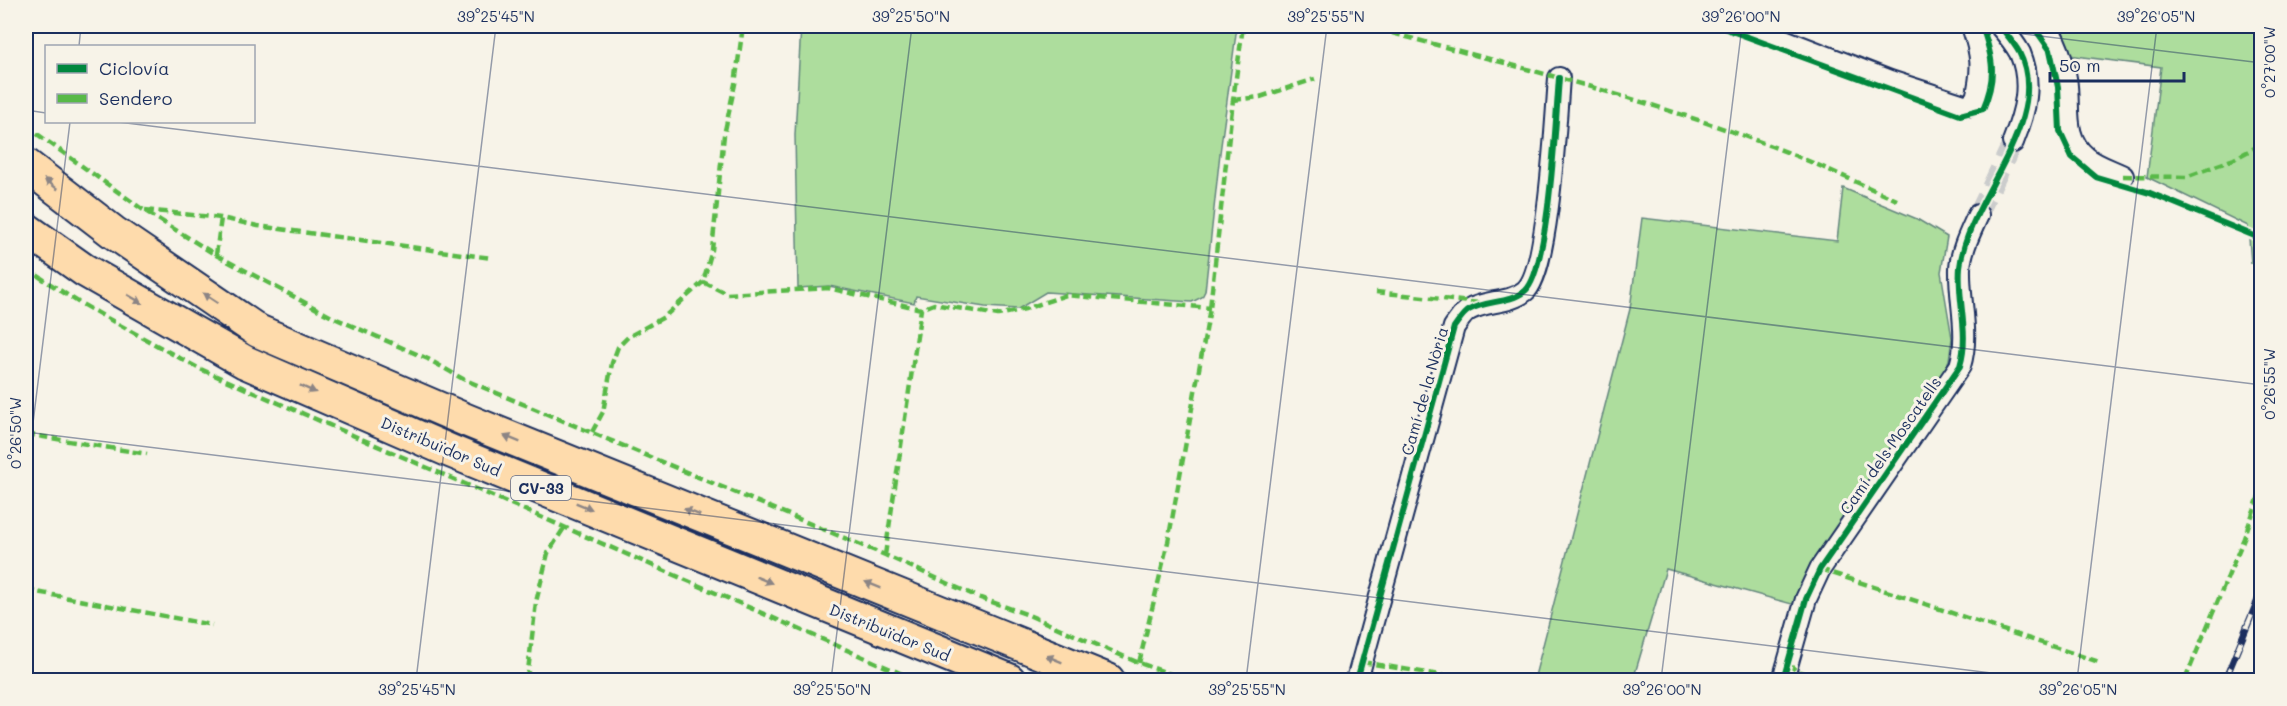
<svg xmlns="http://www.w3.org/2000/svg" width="2287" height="706" viewBox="0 0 2287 706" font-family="Mali,sans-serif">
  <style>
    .green { fill: #addd9d; stroke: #64867e; stroke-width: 1.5 }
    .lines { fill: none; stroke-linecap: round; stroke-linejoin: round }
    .minor-tunnel { stroke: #cbcccc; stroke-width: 20; stroke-dasharray: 20 10; stroke-linecap: butt }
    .minor-casing { stroke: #1b2f5e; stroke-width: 24 }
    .trunk-casing { stroke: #1b2f5e; stroke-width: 36 }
    .minor { stroke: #f7f3e8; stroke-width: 20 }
    .trunk { stroke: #fedbac; stroke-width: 32 }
    .rail-casing { stroke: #1b2f5e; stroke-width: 7 }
    .rail { stroke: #f7f3e8; stroke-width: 4.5; stroke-dasharray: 14; stroke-linecap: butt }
    .quiet { stroke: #58b947; stroke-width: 4.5; stroke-dasharray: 9 4.5; stroke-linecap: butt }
    .cycleway-casing { stroke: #f7f3e8; stroke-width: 10 }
    .cycleway { stroke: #00873e; stroke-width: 6 }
    .oneway { fill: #8c8585 }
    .ticks { fill: none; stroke: #1b2f5e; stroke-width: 1.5; stroke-opacity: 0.45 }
    .labels { text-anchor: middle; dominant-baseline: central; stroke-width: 6; stroke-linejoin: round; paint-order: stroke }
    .shield { fill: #f7f3e8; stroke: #5d6a87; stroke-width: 1.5 }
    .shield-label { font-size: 15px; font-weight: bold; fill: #1b2f5e }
    .street-label { font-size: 16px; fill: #1b2f5e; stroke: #f7f3e8 }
    .neatline { fill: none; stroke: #1b2f5e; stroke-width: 2 }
    .ticks-label { font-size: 15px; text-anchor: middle; fill: #1b2f5e }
  </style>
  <rect width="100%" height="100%" fill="#f7f3e8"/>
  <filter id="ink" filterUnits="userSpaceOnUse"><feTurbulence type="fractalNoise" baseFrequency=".0167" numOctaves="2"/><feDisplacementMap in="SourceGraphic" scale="12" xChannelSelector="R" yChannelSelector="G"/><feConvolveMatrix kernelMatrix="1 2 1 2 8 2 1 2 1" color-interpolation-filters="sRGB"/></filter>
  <g filter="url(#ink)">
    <path class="green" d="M 801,26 L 1237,26 L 1220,153 L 1205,291 L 1202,297 L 1192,302 L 1046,292 L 1018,309 L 985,307 L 916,296 L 914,303 L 829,286 L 798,288 L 795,135 Z
      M 2062,26 L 2261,26 L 2261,266 L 2251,263 L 2248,226 L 2147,177 L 2161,67 L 2068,55 Z
      M 1843,188 L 1917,219 L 1947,237 L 1941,272 L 1952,338 L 1949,360 L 1937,386 L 1799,606 L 1666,569 L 1633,680 L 1534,680 L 1630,309 L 1642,218 L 1837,241 Z"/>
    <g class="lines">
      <path class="minor-tunnel" d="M 1978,215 L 2013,142"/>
      <defs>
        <path id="minor" d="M 1748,26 L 1890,81 L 1967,106 L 1976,99 C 1983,68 1982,56 1972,26
          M 2000,26 C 2007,34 2015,44 2020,53 C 2033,84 2025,112 2013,142
          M 2047,26 C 2056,42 2063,59 2066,78 C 2071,106 2061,136 2086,157 C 2095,165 2111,170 2123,176
          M 1357,680 L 1454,327 C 1458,322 1463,313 1469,310 C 1486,300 1509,304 1525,291 C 1549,271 1556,114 1559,78
          M 1783,680 L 1806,599 L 1820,569 L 1960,366 C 1970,334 1959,302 1960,268 C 1961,250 1971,231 1978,215"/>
        <path id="trunk" d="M 26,165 L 113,232 L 258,331 L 466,420 L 1108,680
          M 26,229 L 84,270 L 245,362 L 450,451 L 1009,680"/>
      </defs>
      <use href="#minor" class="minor-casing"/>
      <use href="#trunk" class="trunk-casing"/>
      <use href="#minor" class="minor"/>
      <use href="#trunk" class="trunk"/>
      <defs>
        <path id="rail" d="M 2225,680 L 2262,590"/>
      </defs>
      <use href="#rail" class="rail-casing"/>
      <use href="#rail" class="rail"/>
      <path class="quiet" d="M 1366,26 C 1502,63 1640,96 1771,146 C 1814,162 1855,182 1897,200
        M 1233,100 L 1260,97 L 1315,79
        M 26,126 L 142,209 L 216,255 L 332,317 L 428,359 L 463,379 L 885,555 L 978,597 L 1026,614 L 1139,663 L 1188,680
        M 2123,176 L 2186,177 L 2234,159 L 2262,144
        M 145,210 L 221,218 L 258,226 L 491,258
        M 216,255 L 221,218
        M 26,268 L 78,302 L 198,368 L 916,680
        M 703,282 L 727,294 L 828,288 L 921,309 L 934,304 L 998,315 L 1025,309 L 1066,295 L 1210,308
        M 1376,292 L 1480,303
        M 592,432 L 603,412 L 612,363 L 618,347 L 628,337 L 664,317 L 703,282 L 712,250 L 724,135 L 735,84 L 743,26
        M 26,434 L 147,454
        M 885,555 L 921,309
        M 1820,569 L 2099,662
        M 26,590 L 212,625
        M 1362,662 L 1470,680
        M 1139,663 L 1168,542 L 1210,308 L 1233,100 L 1243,26
        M 1788,664 L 1797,671 L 1825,680
        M 527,680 L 536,602 L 548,553 L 564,528
        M 2185,680 L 2244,538 L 2262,488"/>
      <defs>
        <path id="cycleway" d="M 1718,26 L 1960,115 L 1983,109 C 1997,77 1993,58 1982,26
          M 2033,26 L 2050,50 L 2058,87 L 2060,131 L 2072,157 L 2096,177 L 2150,193 L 2262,239
          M 1357,680 L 1454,327 C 1458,322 1463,313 1469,310 C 1486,300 1509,304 1525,291 C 1549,271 1556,114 1559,78
          M 1783,680 L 1806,599 L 1820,569 L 1960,366 C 1970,333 1957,301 1960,267 C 1967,199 2054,120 2019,52 C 2014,43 2006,34 2000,26"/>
      </defs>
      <use href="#cycleway" class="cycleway-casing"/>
      <use href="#cycleway" class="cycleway"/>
    </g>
    <defs><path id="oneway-solid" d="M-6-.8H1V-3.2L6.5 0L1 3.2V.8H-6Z" transform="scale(1.5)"/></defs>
    <g class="oneway">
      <use href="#oneway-solid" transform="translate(51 184) rotate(-142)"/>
      <use href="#oneway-solid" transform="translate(210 298) rotate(-146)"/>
      <use href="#oneway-solid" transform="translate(135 299) rotate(30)"/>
      <use href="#oneway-solid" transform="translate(308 389) rotate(24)"/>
      <use href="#oneway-solid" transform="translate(512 439) rotate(-158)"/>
      <use href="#oneway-solid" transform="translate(584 506) rotate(22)"/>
      <use href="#oneway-solid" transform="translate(692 512) rotate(-158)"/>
      <use href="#oneway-solid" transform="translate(764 580) rotate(22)"/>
      <use href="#oneway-solid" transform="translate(873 585) rotate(-158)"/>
      <use href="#oneway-solid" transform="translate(1054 659) rotate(-158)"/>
    </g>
  </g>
  <path class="ticks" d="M 1959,26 L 2262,63M 79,46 L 81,26M 26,110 L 46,113M 118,122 L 2262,385M 26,432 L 2049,680M 26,480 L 70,122M 416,680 L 496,26M 831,680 L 912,26M 1246,680 L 1327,26M 1661,680 L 1742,26M 2077,680 L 2157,26"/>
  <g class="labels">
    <rect class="shield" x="511" y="476" width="60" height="24" rx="4.5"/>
    <g class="shield-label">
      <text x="541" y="488">CV-33</text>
    </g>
    <g class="street-label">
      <text transform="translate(1424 391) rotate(-74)">Camí de la Nòria</text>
      <text transform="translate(1890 445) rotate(-55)">Camí dels Moscatells</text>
      <text transform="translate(441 446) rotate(23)">Distribuïdor Sud</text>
      <text transform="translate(890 632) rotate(22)">Distribuïdor Sud</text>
    </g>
  </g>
  <rect width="2287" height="706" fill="none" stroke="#f7f3e8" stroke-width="66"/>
  <rect x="45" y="45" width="210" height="78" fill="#f7f3e8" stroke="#9fa5b1" stroke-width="1.5"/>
  <rect x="57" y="64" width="30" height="9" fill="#00873e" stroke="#9fa5b1" stroke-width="1.5"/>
  <text x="99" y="75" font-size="18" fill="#1b2f5e">Ciclovía</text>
  <rect x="57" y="94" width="30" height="9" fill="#58b947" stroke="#9fa5b1" stroke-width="1.5"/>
  <text x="99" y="105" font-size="18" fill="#1b2f5e">Sendero</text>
  <path d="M2050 72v9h134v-9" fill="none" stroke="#1b2f5e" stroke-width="3"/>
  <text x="2059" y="72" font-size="18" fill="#1b2f5e" stroke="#f7f3e8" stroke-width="4.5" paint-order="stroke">50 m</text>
  <rect x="33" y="33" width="2221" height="640" class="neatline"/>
  <g class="ticks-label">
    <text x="496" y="22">39°25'45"N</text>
    <text x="911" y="22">39°25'50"N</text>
    <text x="1326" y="22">39°25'55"N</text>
    <text x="1741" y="22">39°26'00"N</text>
    <text x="2156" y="22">39°26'05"N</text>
    <text transform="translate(2270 62) rotate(-90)" y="5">0°27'00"W</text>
    <text transform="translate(2270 384) rotate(-90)" y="5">0°26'55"W</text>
    <text transform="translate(16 433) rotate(-90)" y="5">0°26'50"W</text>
    <text x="417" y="695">39°25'45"N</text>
    <text x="832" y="695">39°25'50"N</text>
    <text x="1247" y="695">39°25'55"N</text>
    <text x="1662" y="695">39°26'00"N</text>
    <text x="2078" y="695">39°26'05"N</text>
  </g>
</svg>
